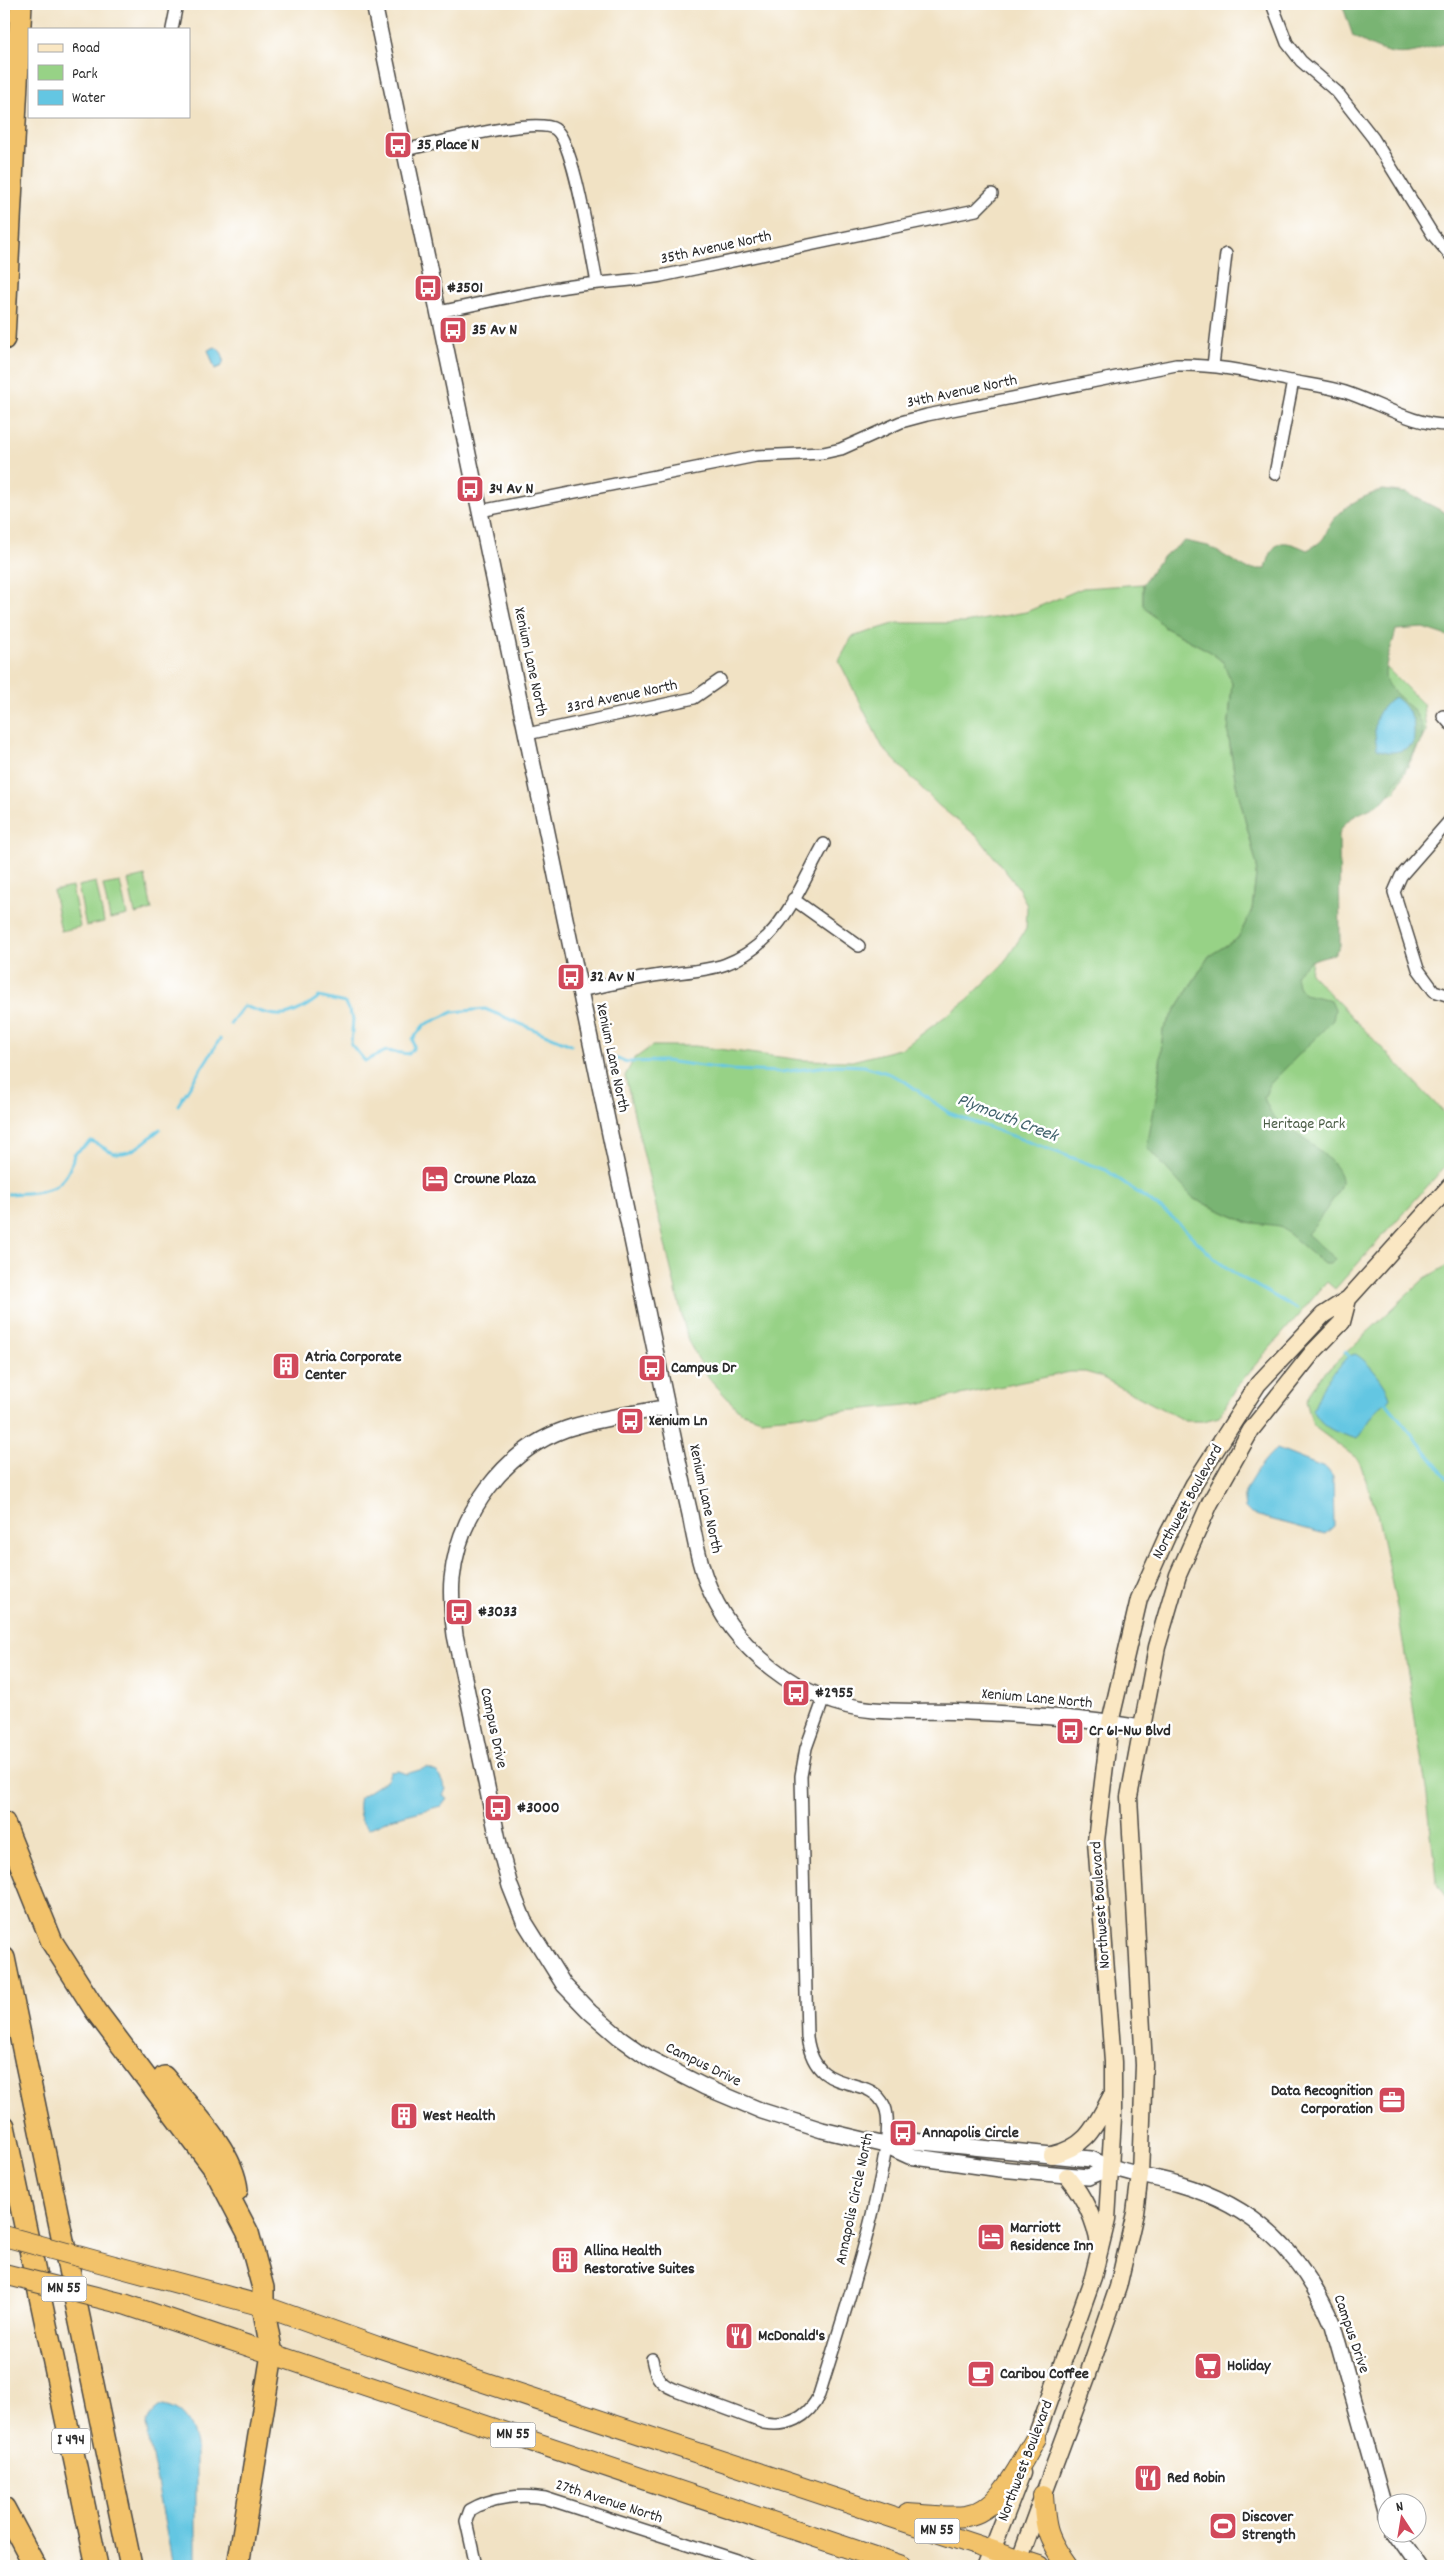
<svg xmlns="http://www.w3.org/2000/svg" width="1454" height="2570" viewBox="0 0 1454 2570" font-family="Dekko,sans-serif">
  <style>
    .green { fill: #97d286; stroke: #617e58 }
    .forest { fill: #79b473; stroke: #52704f }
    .water { fill: #64c6e2; stroke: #487886 }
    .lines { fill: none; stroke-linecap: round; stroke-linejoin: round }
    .stream { stroke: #64c6e2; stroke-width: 3 }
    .minor-casing { stroke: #494642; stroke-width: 14 }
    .tertiary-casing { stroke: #494642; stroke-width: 18 }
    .secondary-casing { stroke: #494642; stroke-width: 19 }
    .trunk-casing { stroke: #494642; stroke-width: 22 }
    .motorway-casing { stroke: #494642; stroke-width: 24 }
    .minor { stroke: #fff; stroke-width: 11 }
    .tertiary { stroke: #fff; stroke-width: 15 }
    .secondary { stroke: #fae7c3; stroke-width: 16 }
    .trunk { stroke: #f2c26a; stroke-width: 20 }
    .motorway { stroke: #f2c26a; stroke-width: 21 }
    .trunk-bridge-casing { stroke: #494642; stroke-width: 22; stroke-linecap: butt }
    .trunk-bridge { stroke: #f2c26a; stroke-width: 20 }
    .labels { text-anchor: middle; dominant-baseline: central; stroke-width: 5; stroke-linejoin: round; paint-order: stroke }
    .shield { fill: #fff; stroke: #6b6b6b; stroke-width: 1 }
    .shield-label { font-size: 15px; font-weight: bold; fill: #2b2b2b }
    .poi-label { font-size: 16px; font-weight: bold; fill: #2b2b2b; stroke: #fff; text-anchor: start }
    .street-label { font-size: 16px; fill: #2b2b2b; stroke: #fff }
    .park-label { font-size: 16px; fill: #4b5d46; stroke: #fff }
    .water-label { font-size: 18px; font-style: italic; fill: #3f616b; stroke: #fff }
  </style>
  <rect width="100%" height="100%" fill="#fff"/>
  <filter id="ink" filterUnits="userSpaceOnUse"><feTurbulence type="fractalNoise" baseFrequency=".02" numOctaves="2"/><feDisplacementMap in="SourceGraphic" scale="10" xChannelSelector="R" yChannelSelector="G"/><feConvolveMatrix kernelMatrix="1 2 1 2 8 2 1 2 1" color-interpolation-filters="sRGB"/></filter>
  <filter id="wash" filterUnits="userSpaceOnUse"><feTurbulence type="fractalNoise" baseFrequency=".0096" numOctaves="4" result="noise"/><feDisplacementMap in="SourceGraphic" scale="20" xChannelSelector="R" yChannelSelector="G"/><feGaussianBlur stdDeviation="1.12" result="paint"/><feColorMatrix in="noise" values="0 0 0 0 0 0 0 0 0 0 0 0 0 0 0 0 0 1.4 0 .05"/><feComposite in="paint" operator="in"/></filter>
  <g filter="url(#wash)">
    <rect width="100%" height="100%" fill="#f1e2c4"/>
    <path class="green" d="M 1143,584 L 1143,605 L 1164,627 L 1209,651 L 1223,662 L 1232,683 L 1228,733 L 1236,784 L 1257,866 L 1252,910 L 1238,938 L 1209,956 L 1163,1030 L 1158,1087 L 1194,1199 L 1246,1222 L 1254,1223 L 1261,922 L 1375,656 L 1423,704 L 1426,731 L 1395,791 L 1335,825 L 1310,973 L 1450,1119 L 1450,1161 L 1335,1289 L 1327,1282 L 1238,1385 L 1219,1417 L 1203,1421 L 1185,1421 L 1099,1376 L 1085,1372 L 1070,1372 L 917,1404 L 761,1419 L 740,1412 L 709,1378 L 688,1341 L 625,1076 L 634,1059 L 652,1046 L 695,1046 L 802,1060 L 852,1061 L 903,1048 L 967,1000 L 1002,966 L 1026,929 L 1027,906 L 1018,887 L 979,838 L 938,805 L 883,748 L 839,661 L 852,637 L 897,623 L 964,623 L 1026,612 L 1083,588 Z
      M 145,876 L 152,910 L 135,914 L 128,880 Z
      M 96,882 L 104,922 L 86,926 L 78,886 Z
      M 120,882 L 127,915 L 110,919 L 103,885 Z
      M 72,887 L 80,927 L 61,931 L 53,891 Z
      M 1448,1265 L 1450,1265 L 1450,1903 L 1436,1880 L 1427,1795 L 1399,1617 L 1377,1513 L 1359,1460 L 1313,1426 L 1306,1401 L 1318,1379 L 1425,1278 Z"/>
    <path class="forest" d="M 1342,4 L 1450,4 L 1450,42 C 1405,56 1396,61 1353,36 Z
      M 1383,490 L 1407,493 L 1450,515 L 1450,637 L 1423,628 L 1396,630 C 1393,644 1385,661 1385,675 C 1384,695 1426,704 1422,739 C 1415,750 1390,795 1383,801 C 1367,813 1345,814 1339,835 L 1340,946 L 1334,954 C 1317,958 1306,960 1296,976 L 1298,986 L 1304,994 L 1331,1000 L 1335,1009 L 1333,1020 L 1270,1084 L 1264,1098 C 1267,1104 1270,1113 1275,1118 C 1291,1133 1343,1159 1341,1183 C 1340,1193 1315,1225 1307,1234 L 1336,1259 L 1331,1264 L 1324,1264 L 1280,1226 L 1246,1222 L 1194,1199 L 1147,1147 L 1158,1087 L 1163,1030 L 1209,956 L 1238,938 L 1252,910 L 1257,866 L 1236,784 L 1228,733 L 1232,683 L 1223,662 L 1209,651 L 1164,627 L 1143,605 L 1143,584 L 1161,558 L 1185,541 L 1208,546 L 1247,569 L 1266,569 C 1273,539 1281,538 1307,550 C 1331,538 1321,535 1335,518 C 1348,503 1364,496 1383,490 Z"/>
    <path class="water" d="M 215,347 C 223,351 225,359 222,366 L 215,369 L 208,350 Z
      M 1394,697 C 1413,711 1416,722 1413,745 C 1400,752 1391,755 1377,749 C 1373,723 1373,714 1394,697 Z
      M 1355,1354 C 1366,1359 1388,1386 1390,1398 L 1376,1411 L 1357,1439 C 1336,1432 1324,1430 1313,1410 L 1325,1382 L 1349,1356 Z
      M 1277,1449 L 1327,1469 L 1333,1477 L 1334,1526 L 1325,1534 L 1251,1514 L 1245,1508 C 1245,1505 1243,1499 1244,1496 C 1246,1485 1267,1454 1277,1449 Z
      M 426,1768 L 437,1772 L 446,1789 L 443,1796 L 447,1798 L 441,1806 L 390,1819 L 368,1829 C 359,1821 357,1808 360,1797 L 388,1779 L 390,1772 L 398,1771 L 406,1774 Z
      M 163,2405 C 185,2409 193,2426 196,2446 L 196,2566 L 173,2566 L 146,2425 C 150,2415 153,2409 163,2405 Z"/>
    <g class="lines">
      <path class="stream" d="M 230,1024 L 244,1006 C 279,1019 289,1020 319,997 L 345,1003 L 353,1019 L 351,1044 L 365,1061 L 386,1051 L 409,1054 L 414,1047 L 413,1039 L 424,1025 L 453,1012 L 485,1009 L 571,1045
        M 613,1058 L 628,1062 L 665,1061 L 732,1070 L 781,1072 L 836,1065 L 864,1066 L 887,1073 L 903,1080 L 949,1113 L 1106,1170 L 1171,1216 L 1216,1260 L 1237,1275 L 1297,1309
        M 178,1105 L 220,1039
        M 8,1194 C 42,1192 67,1193 74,1154 L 91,1141 C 100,1144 108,1152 116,1153 C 132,1156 149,1138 160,1129
        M 1345,1352 L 1351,1358
        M 1384,1400 L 1450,1481"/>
    </g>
  </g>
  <g filter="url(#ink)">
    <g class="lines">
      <defs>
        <path id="minor" d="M 1272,4 L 1287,43 L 1301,61 L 1337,92 L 1373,138 L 1433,235 L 1450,255
          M 172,29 L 177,4
          M 405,150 C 432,144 535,116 555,129 C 574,141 591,255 597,282
          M 439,312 C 478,304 519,294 559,288 C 593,282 627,282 661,276 L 976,210 L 992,194
          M 1213,366 L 1226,254
          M 1275,474 L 1293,381
          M 480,511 L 756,456 L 823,453 L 841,449 L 901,422 L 927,415 L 1176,365 C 1214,364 1249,372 1286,380 C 1305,384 1326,386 1345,392 C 1379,403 1414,426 1450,425
          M 1443,716 L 1450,724
          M 527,734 L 694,698 L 720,680
          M 1450,820 L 1401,876 L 1394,892 L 1418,969 L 1434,991 L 1450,996
          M 793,899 L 859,946
          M 580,991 C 603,986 625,981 648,977 C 698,968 728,976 768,936 C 792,911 807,874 824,844
          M 652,2359 C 655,2374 658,2383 673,2389 L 764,2423 C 789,2427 808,2418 819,2395 C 834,2346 901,2146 885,2107 C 869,2070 816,2101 807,2037 L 801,1776 L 806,1748 L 824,1698
          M 476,2566 L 466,2521 L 470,2510 C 491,2497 522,2494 545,2498 L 737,2560 L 749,2566"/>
        <path id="tertiary" d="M 374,4 L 667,1407 C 674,1443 682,1479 690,1514 C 694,1536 698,1559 706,1580 C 732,1649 800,1703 874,1710 C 905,1713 937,1710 968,1712 C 1026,1714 1084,1718 1141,1728
          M 667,1407 C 634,1414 598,1418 566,1429 C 504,1451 458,1514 452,1579 C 450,1598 453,1617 455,1635 L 500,1849 L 510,1886 L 524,1921 L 564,1985 L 590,2012 L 619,2037 L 650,2059 L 705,2087 L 762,2111 L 822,2130 L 885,2145 L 909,2156 L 1000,2169 L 1088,2177 L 1111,2168
          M 885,2145 L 912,2141 L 1091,2159 C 1119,2172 1149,2176 1178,2184 C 1255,2206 1302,2253 1333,2325 L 1386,2514
          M 1395,2532 L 1419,2566"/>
        <path id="secondary" d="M 1052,2155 C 1089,2146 1095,2125 1112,2095
          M 1067,2176 C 1084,2197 1095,2218 1099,2245
          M 1032,2448 L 1093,2277 L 1107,2220 L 1113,2117 L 1113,2062 L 1096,1841 L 1110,1723 L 1139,1599 L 1168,1534 L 1194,1484 L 1258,1384 L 1323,1315 L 1348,1299 L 1450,1186
          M 986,2566 L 1022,2473
          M 1017,2566 L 1087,2377 L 1118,2287 L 1135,2213 L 1140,2175 L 1144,2065 L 1129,1797 L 1157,1647 L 1178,1575 L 1210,1503 L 1251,1430 L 1313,1352 L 1342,1322 L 1348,1299"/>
        <path id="trunk" d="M 118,2267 L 263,2306 L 378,2347 L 1039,2566
          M 124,2304 L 902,2566
          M 1043,2495 C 1045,2529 1047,2538 1067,2566
          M 908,2514 C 927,2515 947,2518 966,2516 C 1000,2511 1020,2464 1036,2438"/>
        <path id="motorway" d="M 4,339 L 21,4
          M 4,1823 L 52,1942 L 96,2011 L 214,2168 L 248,2233 L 263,2288 L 263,2306 L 272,2354 L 238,2566
          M 4,1958 L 131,2566
          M 164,2077 C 189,2108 233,2150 237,2190
          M 4,2126 L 97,2566
          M 4,2508 L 35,2566"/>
      </defs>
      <use href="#minor" class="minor-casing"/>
      <use href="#tertiary" class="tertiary-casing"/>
      <use href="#secondary" class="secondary-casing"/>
      <use href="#trunk" class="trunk-casing"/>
      <use href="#motorway" class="motorway-casing"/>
      <use href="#minor" class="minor"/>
      <use href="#tertiary" class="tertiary"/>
      <use href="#secondary" class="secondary"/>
      <use href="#trunk" class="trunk"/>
      <use href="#motorway" class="motorway"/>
      <defs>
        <path id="trunk-bridge" d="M 4,2236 L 118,2267
          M 4,2274 L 124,2304"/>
      </defs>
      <use href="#trunk-bridge" class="trunk-bridge-casing"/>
      <use href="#trunk-bridge" class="trunk-bridge"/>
    </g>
  </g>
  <defs>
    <symbol id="bus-square" viewBox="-11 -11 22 22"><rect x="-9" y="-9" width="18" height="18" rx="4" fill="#d1495b" stroke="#fff"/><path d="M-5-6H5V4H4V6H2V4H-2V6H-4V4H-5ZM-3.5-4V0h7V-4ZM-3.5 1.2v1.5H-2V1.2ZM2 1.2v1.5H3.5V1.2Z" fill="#fff"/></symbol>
    <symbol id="hotel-square" viewBox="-11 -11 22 22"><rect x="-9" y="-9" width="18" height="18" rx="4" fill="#d1495b" stroke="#fff"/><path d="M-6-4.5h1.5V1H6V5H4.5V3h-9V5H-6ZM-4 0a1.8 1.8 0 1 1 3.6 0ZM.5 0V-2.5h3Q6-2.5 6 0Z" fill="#fff"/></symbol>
    <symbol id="building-square" viewBox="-11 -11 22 22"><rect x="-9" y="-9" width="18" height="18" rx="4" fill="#d1495b" stroke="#fff"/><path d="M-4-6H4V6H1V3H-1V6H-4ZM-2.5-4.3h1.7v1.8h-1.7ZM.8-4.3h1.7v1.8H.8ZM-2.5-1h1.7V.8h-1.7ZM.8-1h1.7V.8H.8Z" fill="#fff"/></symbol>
    <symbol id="office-square" viewBox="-11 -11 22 22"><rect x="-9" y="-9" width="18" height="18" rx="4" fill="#d1495b" stroke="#fff"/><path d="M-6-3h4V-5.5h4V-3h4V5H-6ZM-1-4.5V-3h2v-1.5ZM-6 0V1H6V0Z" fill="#fff"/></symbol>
    <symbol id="restaurant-square" viewBox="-11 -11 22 22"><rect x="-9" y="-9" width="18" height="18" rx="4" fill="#d1495b" stroke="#fff"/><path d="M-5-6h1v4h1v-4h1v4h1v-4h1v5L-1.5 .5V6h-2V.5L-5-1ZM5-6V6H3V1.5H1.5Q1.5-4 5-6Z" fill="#fff"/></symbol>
    <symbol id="supermarket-square" viewBox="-11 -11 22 22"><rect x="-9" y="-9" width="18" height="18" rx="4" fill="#d1495b" stroke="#fff"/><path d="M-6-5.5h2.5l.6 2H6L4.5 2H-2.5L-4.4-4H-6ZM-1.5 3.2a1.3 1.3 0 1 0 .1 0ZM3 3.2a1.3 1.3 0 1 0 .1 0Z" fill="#fff"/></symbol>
    <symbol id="cafe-square" viewBox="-11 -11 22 22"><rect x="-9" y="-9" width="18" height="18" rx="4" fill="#d1495b" stroke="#fff"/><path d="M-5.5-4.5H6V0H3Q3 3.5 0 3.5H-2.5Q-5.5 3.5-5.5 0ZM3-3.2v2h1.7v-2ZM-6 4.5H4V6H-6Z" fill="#fff"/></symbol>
    <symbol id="stadium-square" viewBox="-11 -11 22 22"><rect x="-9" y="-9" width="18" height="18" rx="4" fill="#d1495b" stroke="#fff"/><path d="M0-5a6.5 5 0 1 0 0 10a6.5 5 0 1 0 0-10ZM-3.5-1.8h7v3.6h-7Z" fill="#fff"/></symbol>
  </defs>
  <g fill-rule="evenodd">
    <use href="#bus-square" x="382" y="129" width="32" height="32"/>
    <use href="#bus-square" x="412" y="272" width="32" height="32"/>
    <use href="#bus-square" x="437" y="314" width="32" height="32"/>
    <use href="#bus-square" x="454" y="473" width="32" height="32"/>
    <use href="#bus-square" x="555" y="961" width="32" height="32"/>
    <use href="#hotel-square" x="419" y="1163" width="32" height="32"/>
    <use href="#building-square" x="270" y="1350" width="32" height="32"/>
    <use href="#bus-square" x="636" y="1352" width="32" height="32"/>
    <use href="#bus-square" x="614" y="1405" width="32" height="32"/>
    <use href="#bus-square" x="443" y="1596" width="32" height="32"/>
    <use href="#bus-square" x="780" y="1677" width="32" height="32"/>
    <use href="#bus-square" x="1054" y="1715" width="32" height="32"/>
    <use href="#bus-square" x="482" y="1792" width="32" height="32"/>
    <use href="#office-square" x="1376" y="2084" width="32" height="32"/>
    <use href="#building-square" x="388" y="2100" width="32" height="32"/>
    <use href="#bus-square" x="887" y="2117" width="32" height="32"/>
    <use href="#hotel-square" x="975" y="2221" width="32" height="32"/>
    <use href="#building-square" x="549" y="2244" width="32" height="32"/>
    <use href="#restaurant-square" x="723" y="2320" width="32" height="32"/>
    <use href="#supermarket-square" x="1192" y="2350" width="32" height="32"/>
    <use href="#cafe-square" x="965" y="2358" width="32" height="32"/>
    <use href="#restaurant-square" x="1132" y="2462" width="32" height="32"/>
    <use href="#stadium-square" x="1207" y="2510" width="32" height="32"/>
  </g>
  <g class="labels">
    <g class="shield">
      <rect x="41.5" y="2276.5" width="45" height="25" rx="4"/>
      <rect x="490.5" y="2422.5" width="45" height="25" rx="4"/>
      <rect x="52" y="2428.5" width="38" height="25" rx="4"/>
      <rect x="914.5" y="2518.5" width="45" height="25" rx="4"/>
    </g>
    <g class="shield-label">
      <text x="64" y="2289">MN 55</text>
      <text x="513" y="2435">MN 55</text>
      <text x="71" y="2441">I 494</text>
      <text x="937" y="2531">MN 55</text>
    </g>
    <g class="poi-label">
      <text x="417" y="145">35 Place N</text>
      <text x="447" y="288">#3501</text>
      <text x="472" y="330">35 Av N</text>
      <text x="489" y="489">34 Av N</text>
      <text x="590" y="977">32 Av N</text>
      <text x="454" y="1179">Crowne Plaza</text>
      <text x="305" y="1357">Atria Corporate<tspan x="305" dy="18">Center</tspan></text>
      <text x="671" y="1368">Campus Dr</text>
      <text x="649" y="1421">Xenium Ln</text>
      <text x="478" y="1612">#3033</text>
      <text x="815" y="1693">#2955</text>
      <text x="1089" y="1731">Cr 61-Nw Blvd</text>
      <text x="517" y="1808">#3000</text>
      <text x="1373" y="2091" text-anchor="end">Data Recognition<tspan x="1373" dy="18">Corporation</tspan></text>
      <text x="423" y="2116">West Health</text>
      <text x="922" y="2133">Annapolis Circle</text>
      <text x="1010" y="2228">Marriott<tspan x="1010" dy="18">Residence Inn</tspan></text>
      <text x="584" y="2251">Allina Health<tspan x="584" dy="18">Restorative Suites</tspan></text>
      <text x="758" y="2336">McDonald's</text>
      <text x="1227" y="2366">Holiday</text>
      <text x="1000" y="2374">Caribou Coffee</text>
      <text x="1167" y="2478">Red Robin</text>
      <text x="1242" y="2517">Discover<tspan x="1242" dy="18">Strength</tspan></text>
    </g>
    <g class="street-label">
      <text transform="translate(716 248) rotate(-12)">35th Avenue North</text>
      <text transform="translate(962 392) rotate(-12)">34th Avenue North</text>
      <text transform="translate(530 662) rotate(78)">Xenium Lane North</text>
      <text transform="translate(622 697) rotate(-12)">33rd Avenue North</text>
      <text transform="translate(612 1058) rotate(78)">Xenium Lane North</text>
      <text transform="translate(705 1499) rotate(78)">Xenium Lane North</text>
      <text transform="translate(1188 1502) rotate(-61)">Northwest Boulevard</text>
      <text transform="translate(1037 1699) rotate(5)">Xenium Lane North</text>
      <text transform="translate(493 1728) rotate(78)">Campus Drive</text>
      <text transform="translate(1101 1905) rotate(-94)">Northwest Boulevard</text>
      <text transform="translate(703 2065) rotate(26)">Campus Drive</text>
      <text transform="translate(855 2199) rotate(-78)">Annapolis Circle North</text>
      <text transform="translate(1351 2334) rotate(71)">Campus Drive</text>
      <text transform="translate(1026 2461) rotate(-69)">Northwest Boulevard</text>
      <text transform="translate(609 2502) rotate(18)">27th Avenue North</text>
    </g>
    <g class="park-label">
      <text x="1304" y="1124">Heritage Park</text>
    </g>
    <g class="water-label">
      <text transform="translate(1007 1119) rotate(21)">Plymouth Creek</text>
    </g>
  </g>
  <rect width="1454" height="2570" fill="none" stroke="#fff" stroke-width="20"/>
  <rect x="28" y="28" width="162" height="90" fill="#ffffff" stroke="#aaaaaa"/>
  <rect x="38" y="44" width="25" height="8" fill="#fae7c3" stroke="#aaaaaa"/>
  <text x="72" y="52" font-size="15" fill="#2b2b2b">Road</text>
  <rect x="38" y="65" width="25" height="15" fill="#97d286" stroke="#aaaaaa"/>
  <text x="72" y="78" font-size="15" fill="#2b2b2b">Park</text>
  <rect x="38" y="90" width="25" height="15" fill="#64c6e2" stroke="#aaaaaa"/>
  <text x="72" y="102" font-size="15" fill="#2b2b2b">Water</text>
  <g transform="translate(1402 2518) rotate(348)"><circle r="24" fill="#ffffff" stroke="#aaaaaa"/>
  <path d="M0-4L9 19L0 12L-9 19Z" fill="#d1495b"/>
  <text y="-8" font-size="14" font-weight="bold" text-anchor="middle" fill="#2b2b2b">N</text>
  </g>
</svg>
